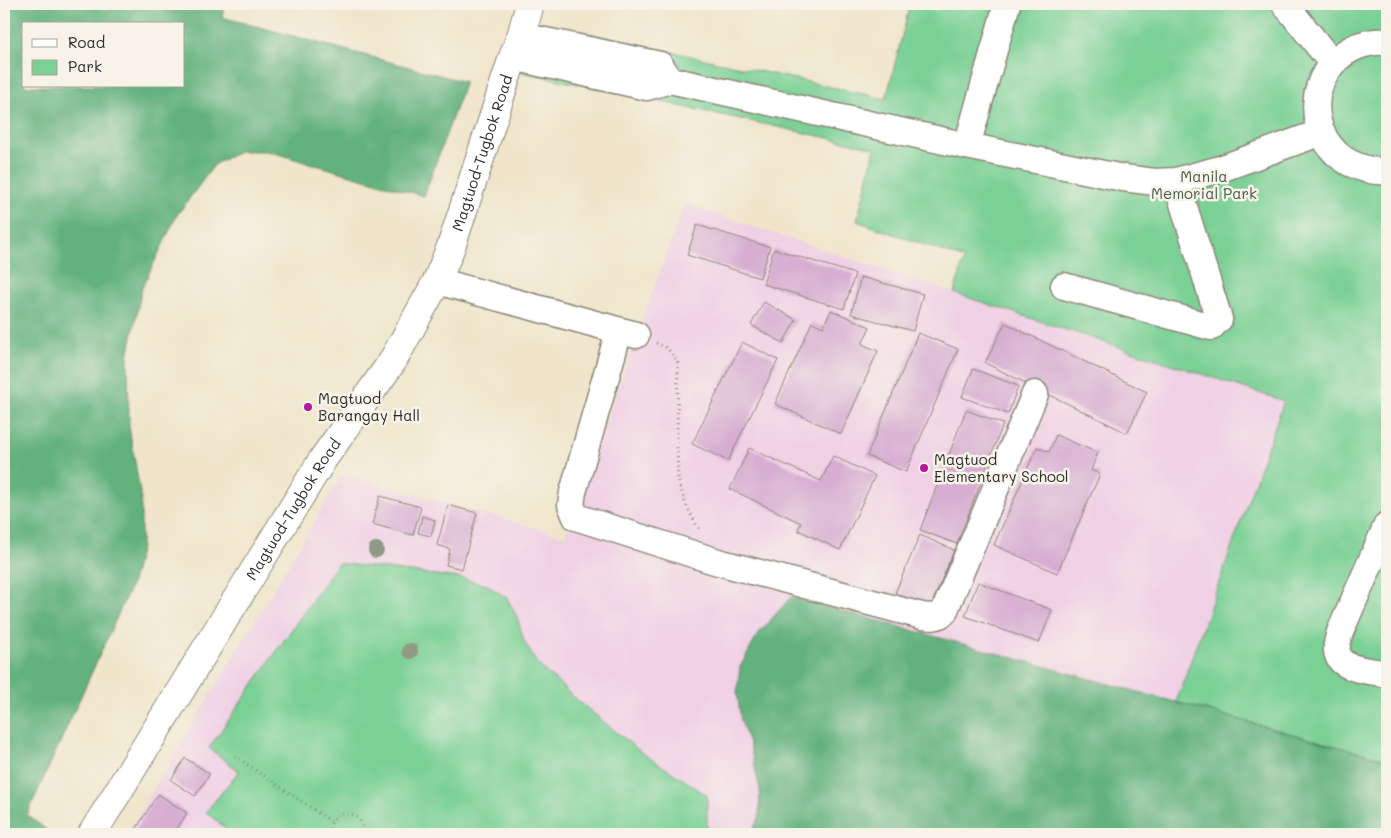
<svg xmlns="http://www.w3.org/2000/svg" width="1391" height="838" viewBox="0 0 1391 838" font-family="Mali,sans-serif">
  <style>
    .built { fill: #f0d0e5 }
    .green { fill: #7ad095; stroke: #527e60 }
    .forest { fill: #63b27e; stroke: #476e54; fill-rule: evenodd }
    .building { fill: #d7aed2 }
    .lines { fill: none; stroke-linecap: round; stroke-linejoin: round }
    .minor-casing { stroke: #8e887a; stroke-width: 29 }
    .major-casing { stroke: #8e887a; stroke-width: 30 }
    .path { stroke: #8e887a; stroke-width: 3; stroke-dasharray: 1 4; stroke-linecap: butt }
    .minor { stroke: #fff; stroke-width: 26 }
    .major { stroke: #fff; stroke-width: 28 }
    .tree { fill: #919a84 }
    .poi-dot { fill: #b5179e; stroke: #f7f3e8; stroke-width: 2 }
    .labels { text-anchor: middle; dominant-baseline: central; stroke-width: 5; stroke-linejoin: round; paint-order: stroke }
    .street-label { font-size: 15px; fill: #2b2b2b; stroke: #f7f3e8 }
    .park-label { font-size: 15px; fill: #435d4b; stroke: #f7f3e8 }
    .poi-label { font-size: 15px; fill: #2b2b2b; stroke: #f7f3e8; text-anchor: start }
  </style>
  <rect width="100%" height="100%" fill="#f7f3e8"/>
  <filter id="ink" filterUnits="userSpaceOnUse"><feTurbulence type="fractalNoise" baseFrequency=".02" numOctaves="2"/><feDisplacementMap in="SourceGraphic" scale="10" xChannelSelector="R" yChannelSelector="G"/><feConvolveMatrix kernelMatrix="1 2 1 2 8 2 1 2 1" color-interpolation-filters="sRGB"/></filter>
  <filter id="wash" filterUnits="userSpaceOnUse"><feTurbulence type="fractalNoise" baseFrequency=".0096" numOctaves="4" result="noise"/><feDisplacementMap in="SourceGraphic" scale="20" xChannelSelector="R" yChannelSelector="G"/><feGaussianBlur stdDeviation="1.12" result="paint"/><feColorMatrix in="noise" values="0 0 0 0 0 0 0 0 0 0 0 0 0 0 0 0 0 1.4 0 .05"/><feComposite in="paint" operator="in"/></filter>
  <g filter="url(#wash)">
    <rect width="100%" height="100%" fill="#f0e5ca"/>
    <path class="built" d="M 684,204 L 1284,401 L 1176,702 L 791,597 L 741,721 L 750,746 L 760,789 L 759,818 L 751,834 L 127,834 L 342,475 L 565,536 Z"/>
    <path class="green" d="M 910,4 L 1387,4 L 1387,760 L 1176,702 L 1284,401 L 954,293 L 964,259 L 857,221 L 875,148 L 517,71 L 532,21 L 886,99 Z
      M 338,563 L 460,578 L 487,585 L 507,598 L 517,617 L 524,641 L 537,664 L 577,700 L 642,753 L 707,795 L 707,834 L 232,834 L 206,812 L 239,771 L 209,748 Z"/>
    <path class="forest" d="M 4,4 L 225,4 L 222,17 L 465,82 L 424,196 L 267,151 L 240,151 L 215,164 L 177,215 L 142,288 L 128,357 L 129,426 L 141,498 L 141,547 L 131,586 L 27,815 L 52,834 L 4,834 ZM 24,24 L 184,24 L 184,86 L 24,86 Z
      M 791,597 L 1387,760 L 1387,834 L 751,834 L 759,818 L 760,789 L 750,746 L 741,721 L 737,693 L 740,667 L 759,633 Z"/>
    <g id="blocks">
      <path class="building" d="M 697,225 L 770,247 L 760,278 L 687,255 Z
        M 774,249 L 855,274 L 844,309 L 763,284 Z
        M 861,277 L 923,294 L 913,331 L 851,314 Z
        M 764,302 L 796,320 L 783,343 L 751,325 Z
        M 831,310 L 870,327 L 862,344 L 878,351 L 841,434 L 775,404 L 812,322 L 823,327 Z
        M 1005,323 L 1147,392 L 1127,433 L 985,363 Z
        M 918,333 L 958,349 L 906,472 L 867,456 Z
        M 742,342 L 778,360 L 728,461 L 692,444 Z
        M 973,369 L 1018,386 L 1008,414 L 962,397 Z
        M 966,410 L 1003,424 L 957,544 L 920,530 Z
        M 1056,435 L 1098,453 L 1091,470 L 1100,474 L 1057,573 L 994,545 L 1037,447 L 1049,452 Z
        M 749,448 L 821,481 L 833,456 L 875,476 L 840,550 L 798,530 L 801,523 L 730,489 Z
        M 380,496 L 421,507 L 413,535 L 372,524 Z
        M 448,505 L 477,513 L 462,569 L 446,565 L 450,549 L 437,545 Z
        M 422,516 L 435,520 L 431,536 L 418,533 Z
        M 920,535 L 954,550 L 930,608 L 895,593 Z
        M 978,582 L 1052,610 L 1039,643 L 965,616 Z
        M 185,758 L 210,774 L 195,796 L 171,780 Z
        M 158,794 L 187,813 L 174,834 L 133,834 Z"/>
    </g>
  </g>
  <g filter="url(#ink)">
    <use href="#blocks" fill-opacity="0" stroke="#8e887a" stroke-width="1"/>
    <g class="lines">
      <defs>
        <path id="minor" d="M 1285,4 L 1332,63
          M 521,36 L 660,65 L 670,80
          M 1387,42 C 1334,38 1299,93 1325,139 C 1331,149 1340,158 1350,163 C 1362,169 1374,172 1387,171
          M 513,57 L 647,87 L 670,80 L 967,146 L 1123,178 L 1155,182 L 1176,181 L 1220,169 L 1322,132
          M 967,146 L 1007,4
          M 437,281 L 636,335
          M 1064,286 L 1211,327 L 1219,319 L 1176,181
          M 619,331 L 573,492 L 571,505 L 576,517 L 718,562 L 922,616 C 931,617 937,618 944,612 L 1035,394
          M 1387,525 L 1340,632 C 1338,639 1335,648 1338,655 C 1342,670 1374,671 1387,674"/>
        <g id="major">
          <path id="s1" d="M 92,834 L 323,459 L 392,362 L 437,281 L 452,244 L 513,57 L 521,36 L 530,4"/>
        </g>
      </defs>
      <use href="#minor" class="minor-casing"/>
      <use href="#major" class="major-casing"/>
      <path class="path" d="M 656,343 L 667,348 L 678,362 L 677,445 L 678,479 L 685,503 L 696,524 L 701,531
        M 235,756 L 332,822
        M 330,834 C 328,807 365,807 363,834"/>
      <use href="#minor" class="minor"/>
      <use href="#major" class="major"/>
    </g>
    <g class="tree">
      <circle cx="376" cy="550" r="8"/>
      <circle cx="410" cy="651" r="8"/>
    </g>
  </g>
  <g class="poi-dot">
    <circle cx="308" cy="407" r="5"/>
    <circle cx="924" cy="468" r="5"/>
  </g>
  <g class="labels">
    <g class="street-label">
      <text stroke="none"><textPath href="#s1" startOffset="788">Magtuod-Tugbok Road</textPath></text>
      <text stroke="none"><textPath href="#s1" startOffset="382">Magtuod-Tugbok Road</textPath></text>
    </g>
    <g class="park-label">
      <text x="1204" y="176">Manila<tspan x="1204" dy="17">Memorial Park</tspan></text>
    </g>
    <g class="poi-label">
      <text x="318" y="398">Magtuod<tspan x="318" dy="17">Barangay Hall</tspan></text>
      <text x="934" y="459">Magtuod<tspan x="934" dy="17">Elementary School</tspan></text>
    </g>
  </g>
  <rect width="1391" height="838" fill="none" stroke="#f7f3e8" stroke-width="20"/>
  <rect x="22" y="22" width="162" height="65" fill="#f7f3e8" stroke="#a5a39c"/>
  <rect x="32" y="39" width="25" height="8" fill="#ffffff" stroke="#a5a39c"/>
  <text x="68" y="48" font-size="15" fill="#2b2b2b">Road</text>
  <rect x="32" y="60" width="25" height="15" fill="#7ad095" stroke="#a5a39c"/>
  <text x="68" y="72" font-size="15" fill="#2b2b2b">Park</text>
</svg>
